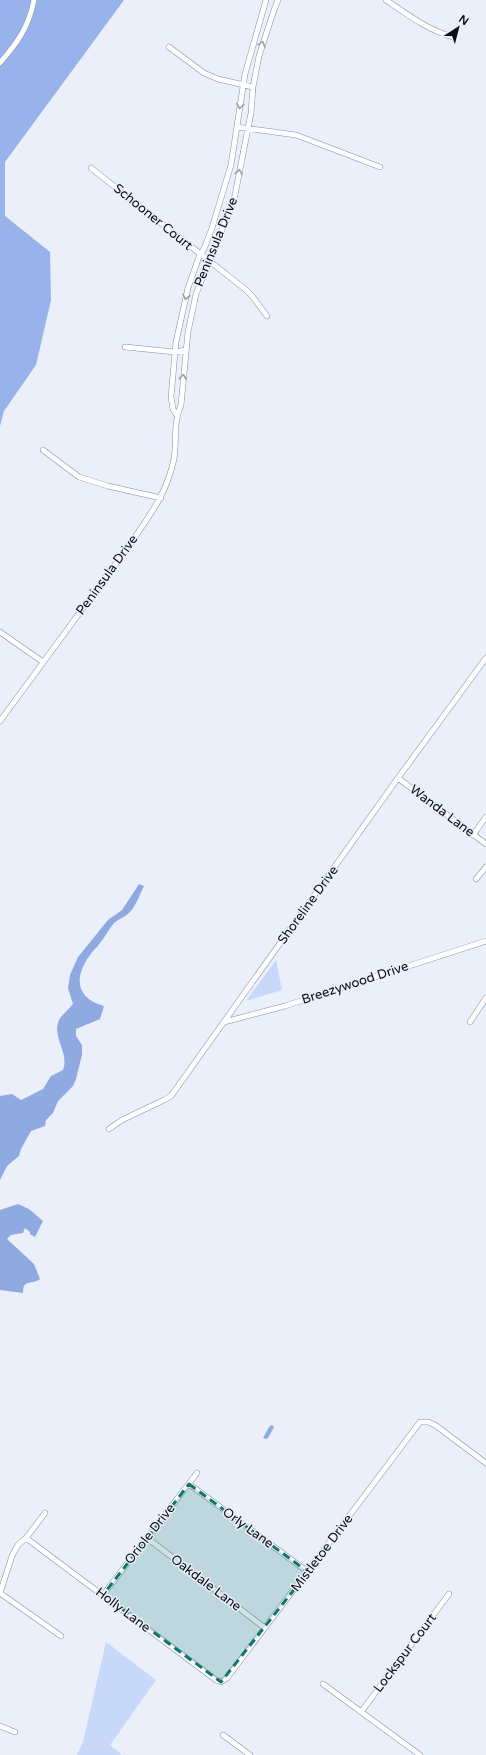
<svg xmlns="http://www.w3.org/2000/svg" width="486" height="1755" viewBox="0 0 486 1755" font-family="'Varela Round',sans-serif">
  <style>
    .green { fill: #c8d8f9 }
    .forest { fill: #98b3eb }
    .water { fill: #8faae1 }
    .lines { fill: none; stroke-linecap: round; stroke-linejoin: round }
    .street-casing { stroke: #818ea6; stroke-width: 6 }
    .street { stroke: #fff; stroke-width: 5 }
    .oneway { stroke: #9c9ea1 }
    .marked { fill: #0f766e; fill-opacity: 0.2; stroke: #0f766e; stroke-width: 3; stroke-dasharray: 8 5; stroke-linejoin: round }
    .labels { text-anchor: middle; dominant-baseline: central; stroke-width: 3; stroke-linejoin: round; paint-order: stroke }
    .street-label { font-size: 13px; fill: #080d15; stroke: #eaeffa }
  </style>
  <rect width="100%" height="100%" fill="#eaeffa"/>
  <path class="green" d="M 276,960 L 282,990 L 246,1001 Z
    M 106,1642 L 156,1680 L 110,1745 L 122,1755 L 77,1755 L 83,1742 Z"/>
  <path class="forest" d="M 0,0 L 124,0 L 5,162 L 5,216 L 50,252 L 51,300 L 36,365 L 4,411 L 0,426 Z"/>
  <path class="water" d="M 139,884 L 144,886 C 140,894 136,906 129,913 C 125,917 119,919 114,923 C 109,929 105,937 100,943 C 97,948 93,950 90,955 C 74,977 75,998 104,1006 L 100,1019 L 76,1029 L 76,1036 L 82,1045 L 82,1055 L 76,1079 L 73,1086 L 58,1101 L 53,1113 L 46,1120 L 45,1126 L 31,1131 L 21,1149 L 19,1156 L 7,1166 L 0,1180 L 0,1096 L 12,1094 L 21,1100 L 43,1089 L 51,1076 L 63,1070 C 70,1052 50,1036 60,1018 C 64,1013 69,1009 73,1004 L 68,988 L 70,975 L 78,957 L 108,920 L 122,910 Z
    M 18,1204 L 29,1209 L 43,1221 L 35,1237 L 30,1234 L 30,1232 L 25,1228 L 23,1233 L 11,1235 L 7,1239 L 34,1264 L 40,1279 C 36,1283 27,1281 24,1286 C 23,1288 23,1291 23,1293 L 0,1290 L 0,1210 Z
    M 272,1425 L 274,1427 L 268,1438 L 266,1439 L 263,1438 L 269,1427 Z"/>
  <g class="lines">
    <defs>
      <path id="street" d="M 386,0 C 408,15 428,30 453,37
        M 169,47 L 204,73 L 218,79 L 253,87
        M 0,63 C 17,43 29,27 34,0
        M 237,127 L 296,135 L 380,167
        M 91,168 L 245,289 L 252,296 L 267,316
        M 125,347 L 175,352 L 186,350
        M 176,414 L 173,409 L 171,397 L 176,342 L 188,288 L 200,254 L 204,249 L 212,228 L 231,165 L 245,74 L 266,0
        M 43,450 L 79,477 L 108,486 L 161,498
        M 0,632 L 43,662
        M 0,721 L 131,543 C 151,513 166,495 174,459 C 177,441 173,422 181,405 L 188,332 L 196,294 L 234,200 L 251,113 L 253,87 L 259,56 L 274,10 L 278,0
        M 398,778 L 486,844
        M 473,835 L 486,817
        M 476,879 L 486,867
        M 224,1022 L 285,1006 L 486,941
        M 470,1022 L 486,998
        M 109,1129 L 122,1120 L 164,1100 L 171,1096 L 176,1089 L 398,778 L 486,658
        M 189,1484 L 308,1572
        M 26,1538 L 216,1680 L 221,1682 L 227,1678 L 420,1422 L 428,1422 L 435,1425 L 486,1463
        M 147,1538 L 265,1628
        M 0,1593 L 12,1556 L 18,1545 L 26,1538 L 45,1513
        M 0,1593 L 61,1636
        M 103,1595 L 197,1473
        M 323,1684 L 420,1755
        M 361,1712 L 449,1594
        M 0,1726 L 15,1732
        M 223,1735 L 250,1755"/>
    </defs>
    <use href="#street" class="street-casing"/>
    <use href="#street" class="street"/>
  </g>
  <defs><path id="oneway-chevron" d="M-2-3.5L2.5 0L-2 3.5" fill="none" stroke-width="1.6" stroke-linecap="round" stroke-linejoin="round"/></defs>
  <g class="oneway">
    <use href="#oneway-chevron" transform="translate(262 44) rotate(-72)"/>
    <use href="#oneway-chevron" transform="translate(240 106) rotate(97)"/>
    <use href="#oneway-chevron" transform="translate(239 172) rotate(-80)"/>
    <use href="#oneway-chevron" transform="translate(186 297) rotate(103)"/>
    <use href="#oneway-chevron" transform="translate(183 377) rotate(-85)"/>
  </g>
  <path class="marked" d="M 189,1484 L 308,1572 L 221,1682 L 103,1595 Z"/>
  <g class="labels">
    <g class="street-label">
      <text transform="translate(153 217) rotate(39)">Schooner Court</text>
      <text transform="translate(216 242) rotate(-68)">Peninsula Drive</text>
      <text transform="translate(107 575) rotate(-54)">Peninsula Drive</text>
      <text transform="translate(442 811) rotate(37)">Wanda Lane</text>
      <text transform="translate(308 905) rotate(-54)">Shoreline Drive</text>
      <text transform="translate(355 983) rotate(-18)">Breezywood Drive</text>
      <text transform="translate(248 1528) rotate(36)">Orly Lane</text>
      <text transform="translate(150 1534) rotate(-52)">Oriole Drive</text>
      <text transform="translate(322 1553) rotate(-53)">Mistletoe Drive</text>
      <text transform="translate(206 1583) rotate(37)">Oakdale Lane</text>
      <text transform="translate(123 1610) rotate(37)">Holly Lane</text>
      <text transform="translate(405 1653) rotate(-53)">Lockspur Court</text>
    </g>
  </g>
  <g transform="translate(458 28) rotate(36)" stroke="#eaeffa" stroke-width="3" paint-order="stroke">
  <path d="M0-3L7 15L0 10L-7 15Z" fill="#080d15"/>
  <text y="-6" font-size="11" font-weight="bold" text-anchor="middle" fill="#080d15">N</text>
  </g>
</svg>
